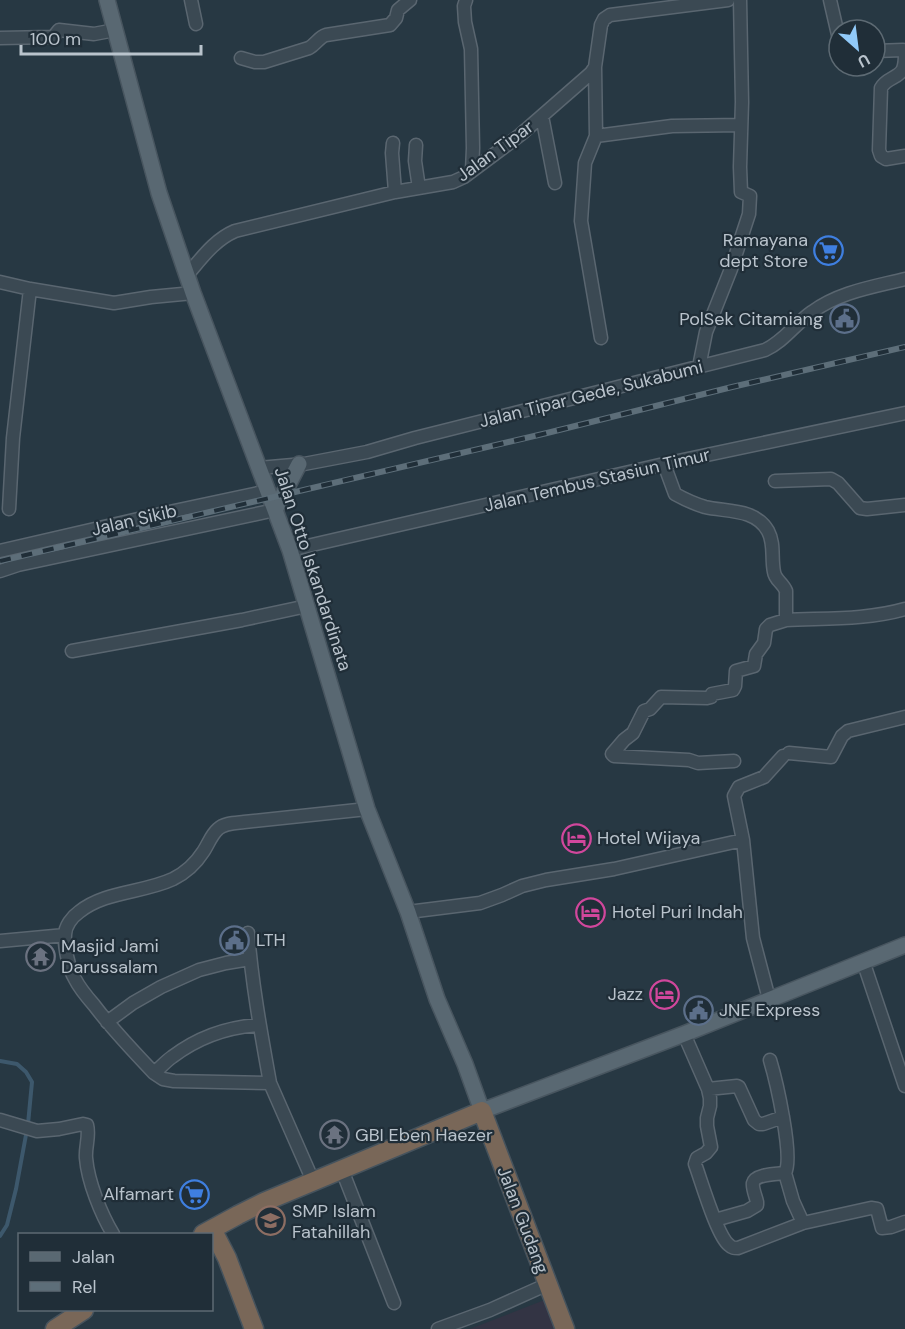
<svg xmlns="http://www.w3.org/2000/svg" width="905" height="1329" viewBox="0 0 905 1329" font-family="'DM Sans',sans-serif">
  <style>
    .medical { fill: #333444 }
    .lines { fill: none; stroke-linecap: round; stroke-linejoin: round }
    .stream { stroke: #3d586c; stroke-width: 4 }
    .minor-casing { stroke: #5a6670; stroke-width: 15 }
    .major-casing { stroke: #48555f; stroke-width: 18 }
    .highway-casing { stroke: #46535d; stroke-width: 21 }
    .minor { stroke: #3b4953; stroke-width: 12 }
    .major { stroke: #596872; stroke-width: 15 }
    .highway { stroke: #796758; stroke-width: 18 }
    .rail-casing { stroke: #5d6e79; stroke-width: 6 }
    .rail { stroke: #202e38; stroke-width: 4; stroke-dasharray: 11; stroke-linecap: butt }
    .labels { text-anchor: middle; dominant-baseline: central; stroke-width: 4.5; stroke-linejoin: round; paint-order: stroke }
    .street-label { font-size: 18px; fill: #b9c3cc; stroke: #202e38 }
    .poi-label { font-size: 18px; fill: #b9c3cc; stroke: #202e38; text-anchor: start }
  </style>
  <rect width="100%" height="100%" fill="#273843"/>
  <path class="medical" d="M 547,1299 L 559,1329 L 470,1329 Z"/>
  <g class="lines">
    <path class="stream" d="M 0,1061 L 17,1064 L 26,1072 L 32,1082 L 28,1124 L 16,1189 L 7,1225 L 0,1236"/>
    <defs>
      <path id="minor" d="M 191,0 L 196,24
        M 466,0 L 464,6 L 465,22 L 471,49 L 473,148 L 472,171
        M 830,0 L 839,39
        M 0,38 L 52,37 L 55,35 L 59,30 L 94,34 L 115,30
        M 875,51 L 903,50 L 905,52
        M 905,54 C 905,58 905,64 903,69 C 899,78 886,78 881,88 L 879,150 L 881,156 L 886,159 L 905,156
        M 241,58 L 255,62 L 264,62 L 309,48 C 316,44 319,37 326,35 L 390,25 L 396,18 L 398,10 L 410,0
        M 595,67 L 596,136 L 585,163 L 581,221 L 601,338
        M 542,116 L 555,183
        M 596,136 L 672,126 L 741,125
        M 393,143 L 392,153 L 395,192
        M 416,145 L 415,161 L 419,188
        M 187,275 C 201,259 214,240 235,231 L 395,192 L 453,182 L 464,177 L 520,135 L 591,73 L 595,67 L 601,25 L 604,19 L 610,15 L 728,0
        M 0,282 L 30,289 L 114,303 L 151,297 L 193,293
        M 699,367 L 706,332 L 731,269 L 749,214 L 750,196 L 741,192 L 740,167 L 742,102 L 740,0
        M 664,464 L 675,494 C 684,499 695,504 705,507 C 726,512 755,508 768,531 C 775,544 771,558 774,572 C 775,580 783,583 786,591 L 786,620 C 825,618 867,620 905,609
        M 259,468 L 304,464 L 367,452 L 415,438 L 765,350 C 783,342 795,324 812,312 C 839,292 873,287 905,279
        M 775,481 L 831,479 L 838,483 L 860,508 L 867,509 L 905,505
        M 9,509 L 13,438 L 30,289
        M 290,550 L 664,464 L 905,413
        M 0,551 L 160,514 L 268,491
        M 0,571 L 18,565 L 275,510
        M 72,651 L 242,620 L 307,606
        M 789,753 L 831,757 L 842,736 L 848,731 L 905,717
        M 734,761 L 698,763 L 689,760 L 614,756 L 612,754 L 624,740 L 633,733 L 644,711 L 650,709 L 661,697 L 707,698 L 711,697 L 712,694 L 733,690 L 735,686 L 736,671 L 754,666 L 756,654 L 764,643 L 766,629 L 770,625 L 786,620
        M 408,912 L 480,903 L 502,895 L 522,886 L 546,880 L 614,869 L 743,840
        M 248,933 C 252,984 261,1033 270,1083
        M 0,941 L 65,935
        M 863,961 L 905,1086
        M 769,999 L 753,938 L 743,840 L 734,796 L 739,787 L 764,777 L 783,756
        M 107,1022 L 133,1003 L 161,987 L 199,970 L 226,963 L 250,959
        M 684,1034 L 708,1089 L 710,1098 L 710,1106 L 707,1118 L 707,1126 L 711,1147 L 706,1153 L 697,1158 L 695,1164 C 701,1180 717,1236 729,1245 C 732,1248 734,1248 738,1248 L 803,1223 L 871,1208 L 877,1209 L 882,1228 L 891,1227 L 905,1222
        M 770,1060 C 776,1080 794,1157 785,1173 L 793,1201 L 803,1223
        M 154,1073 C 160,1068 165,1062 172,1057 C 197,1038 227,1027 259,1025
        M 708,1089 L 737,1086 L 739,1087 L 754,1120 L 759,1124 L 763,1124 L 783,1117
        M 0,1120 L 37,1131 L 59,1129 L 83,1124 L 87,1125 C 90,1136 85,1147 86,1158 C 88,1182 101,1214 113,1234
        M 342,1170 L 394,1303
        M 313,1181 L 270,1083 L 174,1081 L 163,1079 L 154,1073 C 133,1051 112,1029 94,1005 C 87,997 80,989 75,979 C 69,969 64,947 65,935 C 65,926 72,917 79,912 C 105,891 143,893 173,879 C 185,873 196,863 203,852 C 208,845 211,835 218,829 C 224,823 235,823 244,822 L 367,809
        M 715,1220 L 747,1211 L 757,1205 L 757,1202 C 756,1197 752,1188 753,1183 C 755,1174 777,1174 785,1173
        M 438,1329 L 490,1310 L 548,1284"/>
      <path id="major" d="M 107,0 L 159,193 L 193,293 L 290,550 L 367,809 L 408,912 L 437,999 L 465,1064 L 482,1111 L 684,1034 L 905,945
        M 275,510 L 299,464"/>
      <path id="highway" d="M 212,1229 L 227,1258 L 254,1329
        M 203,1234 L 238,1215 L 264,1202 L 482,1111 L 565,1329
        M 55,1329 L 84,1310"/>
    </defs>
    <use href="#minor" class="minor-casing"/>
    <use href="#major" class="major-casing"/>
    <use href="#highway" class="highway-casing"/>
    <use href="#minor" class="minor"/>
    <use href="#major" class="major"/>
    <use href="#highway" class="highway"/>
    <defs>
      <path id="rail" d="M 0,561 L 547,433 L 732,387 L 905,347"/>
    </defs>
    <use href="#rail" class="rail-casing"/>
    <use href="#rail" class="rail"/>
  </g>
  <defs>
    <symbol id="supermarket-ring" viewBox="-11 -11 22 22"><circle r="9.5" fill="#202e38" stroke="#3f7fe0" stroke-width="1.5"/><path d="M-6-5.5h2.5l.6 2H6L4.5 2H-2.5L-4.4-4H-6ZM-1.5 3.2a1.3 1.3 0 1 0 .1 0ZM3 3.2a1.3 1.3 0 1 0 .1 0Z" fill="#3f7fe0"/></symbol>
    <symbol id="civic-ring" viewBox="-11 -11 22 22"><circle r="9.5" fill="#202e38" stroke="#5c6f8a" stroke-width="1.5"/><path d="M-.6-6.5H3V-4.5H.6V-3L4-1V1h2V6H-6V1h2V-1L-.6-3ZM-1.2 2.5V6h2.4V2.5Z" fill="#5c6f8a"/></symbol>
    <symbol id="hotel-ring" viewBox="-11 -11 22 22"><circle r="9.5" fill="#202e38" stroke="#d1479c" stroke-width="1.5"/><path d="M-6-4.5h1.5V1H6V5H4.5V3h-9V5H-6ZM-4 0a1.8 1.8 0 1 1 3.6 0ZM.5 0V-2.5h3Q6-2.5 6 0Z" fill="#d1479c"/></symbol>
    <symbol id="temple-ring" viewBox="-11 -11 22 22"><circle r="9.5" fill="#202e38" stroke="#6b7280" stroke-width="1.5"/><path d="M0-6L5-2H3V0L6.5 2.5H4V6H1.5V3h-3V6H-4V2.5H-6.5L-3 0V-2H-5Z" fill="#6b7280"/></symbol>
    <symbol id="school-ring" viewBox="-11 -11 22 22"><circle r="9.5" fill="#202e38" stroke="#8d6e63" stroke-width="1.5"/><path d="M0-5L7-2L0 1L-7-2ZM-4 1L0 2.5L4 1V4Q0 6-4 4Z" fill="#8d6e63"/></symbol>
  </defs>
  <g fill-rule="evenodd">
    <use href="#supermarket-ring" x="812" y="234" width="33" height="33"/>
    <use href="#civic-ring" x="828" y="302" width="33" height="33"/>
    <use href="#hotel-ring" x="560" y="822" width="33" height="33"/>
    <use href="#hotel-ring" x="574" y="896" width="33" height="33"/>
    <use href="#civic-ring" x="218" y="924" width="33" height="33"/>
    <use href="#temple-ring" x="24" y="940" width="33" height="33"/>
    <use href="#hotel-ring" x="648" y="978" width="33" height="33"/>
    <use href="#civic-ring" x="682" y="994" width="33" height="33"/>
    <use href="#temple-ring" x="318" y="1118" width="33" height="33"/>
    <use href="#supermarket-ring" x="178" y="1178" width="33" height="33"/>
    <use href="#school-ring" x="254" y="1204" width="33" height="33"/>
  </g>
  <g class="labels">
    <g class="street-label">
      <text transform="translate(495 151) rotate(-36)">Jalan Tipar</text>
      <text transform="translate(591 394) rotate(-14)">Jalan Tipar Gede, Sukabumi</text>
      <text transform="translate(597 480) rotate(-13)">Jalan Tembus Stasiun Timur</text>
      <text transform="translate(134 520) rotate(-13)">Jalan Sikib</text>
      <text transform="translate(313 569) rotate(72)">Jalan Otto Iskandardinata</text>
      <text transform="translate(523 1220) rotate(69)">Jalan Gudang</text>
    </g>
    <g class="poi-label">
      <text x="808" y="240" text-anchor="end">Ramayana<tspan x="808" dy="21">dept Store</tspan></text>
      <text x="823" y="319" text-anchor="end">PolSek Citamiang</text>
      <text x="597" y="838">Hotel Wijaya</text>
      <text x="612" y="912">Hotel Puri Indah</text>
      <text x="256" y="940">LTH</text>
      <text x="61" y="946">Masjid Jami<tspan x="61" dy="21">Darussalam</tspan></text>
      <text x="643" y="994" text-anchor="end">Jazz</text>
      <text x="719" y="1010">JNE Express</text>
      <text x="355" y="1135">GBI Eben Haezer</text>
      <text x="174" y="1194" text-anchor="end">Alfamart</text>
      <text x="292" y="1211">SMP Islam<tspan x="292" dy="21">Fatahillah</tspan></text>
    </g>
  </g>
  <rect x="18" y="1233" width="195" height="78" fill="#202e38" stroke="#5d6a73" stroke-width="1.5"/>
  <rect x="30" y="1252" width="30" height="9" fill="#596872" stroke="#5d6a73" stroke-width="1.5"/>
  <text x="72" y="1263" font-size="18" fill="#b9c3cc">Jalan</text>
  <rect x="30" y="1282" width="30" height="9" fill="#5d6e79" stroke="#5d6a73" stroke-width="1.5"/>
  <text x="72" y="1293" font-size="18" fill="#b9c3cc">Rel</text>
  <g transform="translate(857 48) rotate(152)"><circle r="28" fill="#202e38" stroke="#5d6a73" stroke-width="1.5"/>
  <path d="M0-4.5L10 22L0 15L-10 22Z" fill="#91caf9"/>
  <text y="-9" font-size="16" font-weight="bold" text-anchor="middle" fill="#b9c3cc">U</text>
  </g>
  <path d="M21 45v9h180v-9" fill="none" stroke="#b9c3cc" stroke-width="3"/>
  <text x="30" y="45" font-size="18" fill="#b9c3cc" stroke="#202e38" stroke-width="4.5" paint-order="stroke">100 m</text>
</svg>
